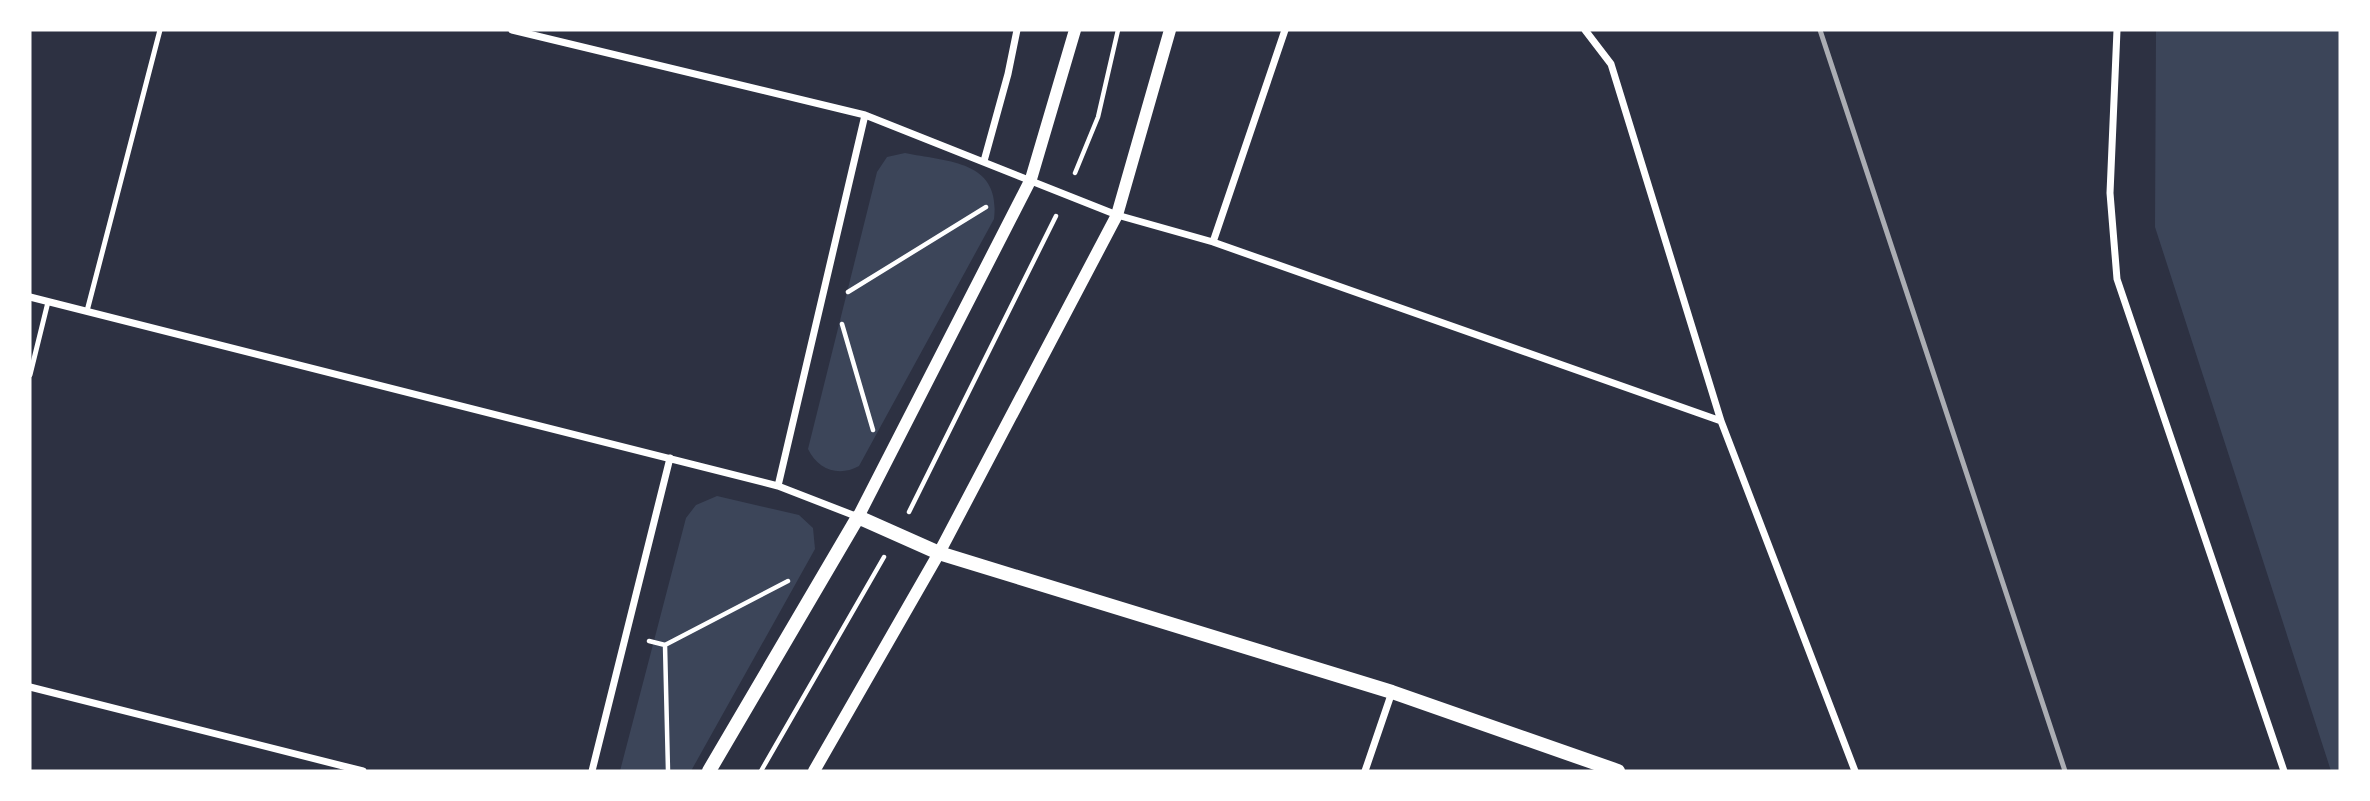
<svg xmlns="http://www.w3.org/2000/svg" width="2370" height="801" viewBox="0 0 2370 801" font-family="Lato,sans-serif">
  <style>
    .green { fill: #3c4559 }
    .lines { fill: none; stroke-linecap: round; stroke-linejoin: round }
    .path { stroke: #fff; stroke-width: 4.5 }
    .service { stroke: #fff; stroke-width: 5 }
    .minor { stroke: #fff; stroke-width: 7 }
    .tertiary { stroke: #fff; stroke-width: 12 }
    .secondary { stroke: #fff; stroke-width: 14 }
    .rail { stroke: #abadb3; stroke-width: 5 }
  </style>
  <rect width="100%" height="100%" fill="#2d3142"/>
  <path class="green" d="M 2156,30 L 2340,30 L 2340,771 L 2331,771 L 2155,227 Z
    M 905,153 C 948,162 1001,160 994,219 L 859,466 C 839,477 818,470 808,449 L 877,172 L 887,157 Z
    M 717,496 L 799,515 L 813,528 L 815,549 L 691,771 L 620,771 L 686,518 L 696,505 Z"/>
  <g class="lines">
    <path class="path" d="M 1075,173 L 1098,117 L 1118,30
      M 848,292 L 986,207
      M 842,324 L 873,430
      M 909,512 L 1056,216
      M 649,641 L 665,645
      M 668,771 L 665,645 L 788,581
      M 761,771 L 884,557"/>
    <path class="service" d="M 87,311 L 160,30
      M 30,375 L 48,302"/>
    <path class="minor" d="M 512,30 L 865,115 L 1117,215 L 1213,242 L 1721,421
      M 1585,30 L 1611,64 L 1721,421 L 1855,771
      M 2117,30 L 2110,193 L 2117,279 L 2284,771
      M 984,161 L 1008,74 L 1017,30
      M 1213,242 L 1285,30
      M 30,297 L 778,486 L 858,517
      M 778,486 L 865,115
      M 30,687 L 363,771
      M 592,771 L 670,458
      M 1365,771 L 1392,692"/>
    <path class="tertiary" d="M 858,517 L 1031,179 L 1075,30
      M 814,771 L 939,553 L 1117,215 L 1170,30"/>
    <path class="secondary" d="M 709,771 L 858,517 L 939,553 L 1392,692 L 1618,771"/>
    <path class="rail" d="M 1820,30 L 2065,771"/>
  </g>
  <rect width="2370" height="801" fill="none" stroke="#ffffff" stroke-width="63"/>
</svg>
